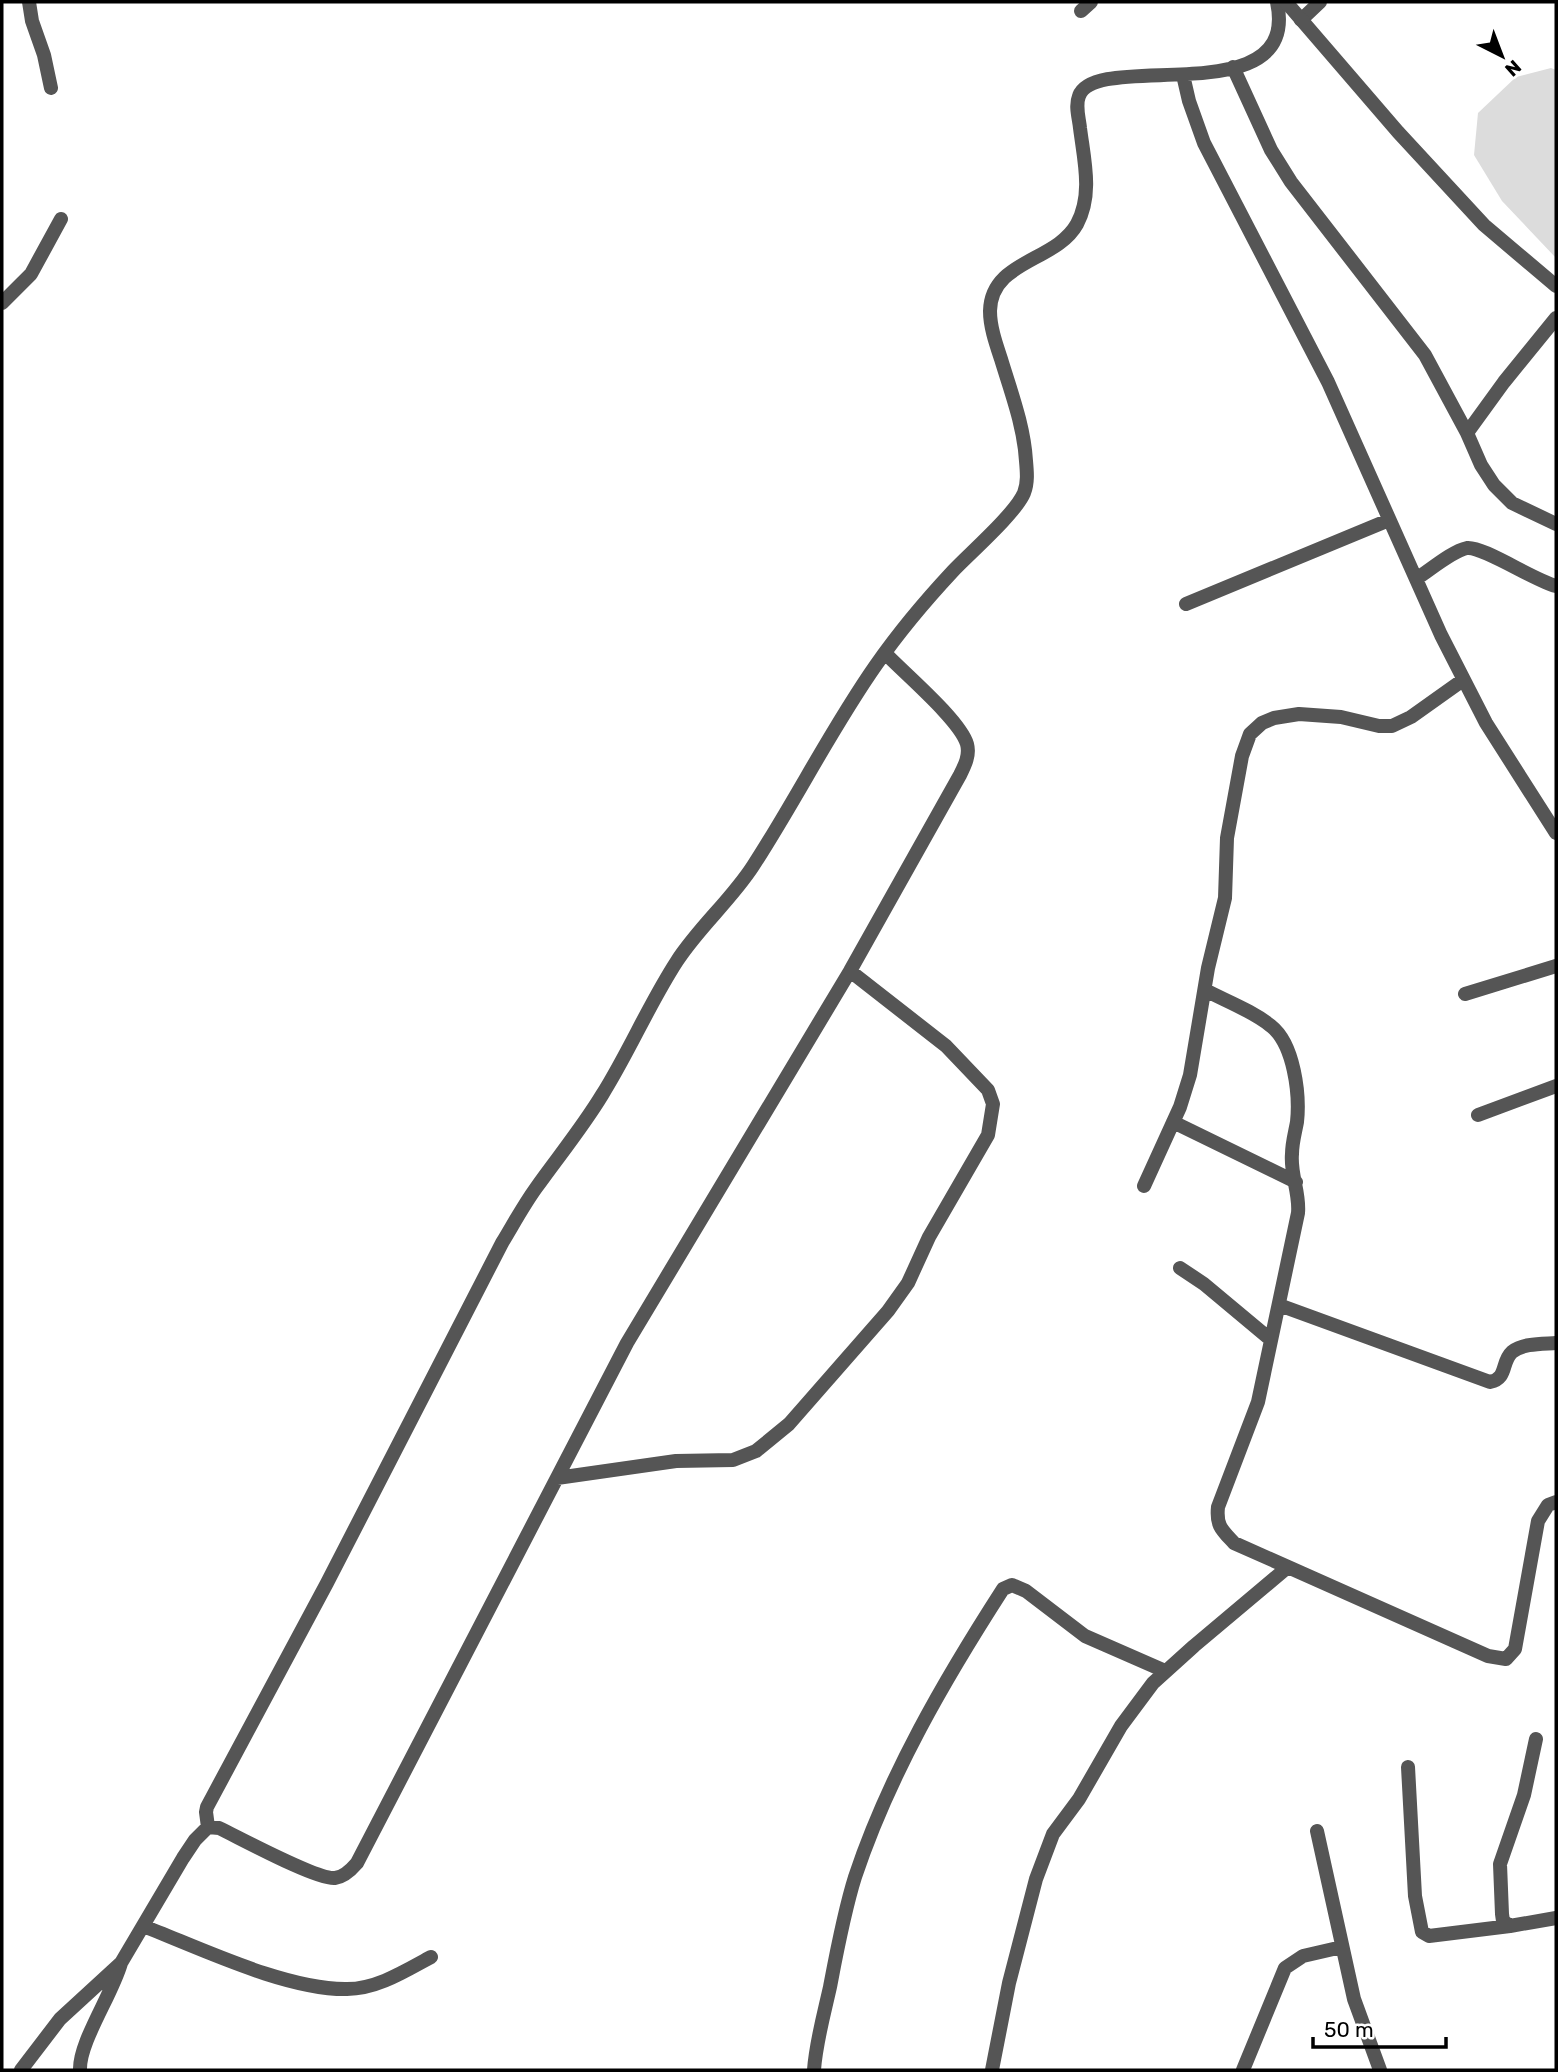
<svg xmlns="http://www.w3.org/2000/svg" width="1558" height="2072" viewBox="0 0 1558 2072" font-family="Rubik,sans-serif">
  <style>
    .green { fill: #dcdcdc }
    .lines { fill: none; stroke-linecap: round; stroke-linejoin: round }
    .minor { stroke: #555; stroke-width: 14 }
    .tertiary { stroke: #555; stroke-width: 14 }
  </style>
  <rect width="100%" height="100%" fill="#fff"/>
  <path class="green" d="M 1551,68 L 1556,70 L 1556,258 L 1502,201 L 1474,155 L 1478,113 L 1516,77 Z"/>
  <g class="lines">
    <path class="minor" d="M 29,2 L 32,21 L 44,55 L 51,88
      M 1081,11 L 1091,2
      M 1301,20 L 1320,2
      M 1233,67 L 1271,150 L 1291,182 L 1425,355 L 1467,433 L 1481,465 L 1494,485 L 1512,503 L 1556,524
      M 1183,75 L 1189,101 L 1204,143 L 1328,382 L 1441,635 L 1486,723 L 1556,833
      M 2,303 L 31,274 L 61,219
      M 1467,433 L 1504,382 L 1556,318
      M 1416,579 C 1429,571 1452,551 1467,548 C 1483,546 1533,580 1556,586
      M 1186,604 L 1389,520
      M 1205,990 C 1226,1001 1253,1011 1271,1026 C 1294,1044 1300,1094 1297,1122 C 1295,1133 1292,1143 1292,1154 C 1290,1174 1300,1193 1298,1213 L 1258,1402 L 1218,1507 C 1216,1526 1222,1530 1234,1543 L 1488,1656 L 1506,1659 L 1515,1649 L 1538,1521 L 1548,1505 L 1556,1502
      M 1465,994 L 1556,966
      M 1478,1115 L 1556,1086
      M 1173,1122 L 1296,1182
      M 1144,1186 L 1180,1107 L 1190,1075 L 1208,968 L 1225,898 L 1227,838 L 1242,756 L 1250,734 L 1262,723 L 1274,718 L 1299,714 L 1341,717 L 1379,726 L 1392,726 L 1411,717 L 1463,680
      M 1180,1268 L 1204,1284 L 1271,1340
      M 1279,1305 L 1490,1382 C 1508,1378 1501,1362 1512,1352 C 1523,1343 1543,1344 1556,1343
      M 557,1478 L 676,1461 L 733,1460 L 756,1451 L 789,1424 L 888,1311 L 908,1283 L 929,1237 L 988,1135 L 993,1104 L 988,1090 L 946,1046 L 850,971
      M 1536,1739 L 1524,1795 L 1500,1864 L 1502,1914 L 1503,1921 L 1510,1926 L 1556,1918
      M 1408,1767 L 1415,1896 L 1422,1932 L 1429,1936 L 1510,1926
      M 208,1827 L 206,1812 L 207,1807 L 327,1583 L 502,1243 C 513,1225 523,1206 536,1188 C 558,1157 582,1128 602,1095 C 629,1052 649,1004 677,961 C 699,927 731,900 753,866 C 796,800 831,729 876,665 C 899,632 926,600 953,571 C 970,553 1015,514 1024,493 C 1028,483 1027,472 1026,461 C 1024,426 1011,392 1001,359 C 996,344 990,327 990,311 C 991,260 1056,262 1077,224 C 1093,194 1084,160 1080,128 C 1079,118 1075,106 1079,96 C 1096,49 1301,115 1277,2
      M 1317,1831 L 1354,1999 L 1380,2070
      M 143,1926 C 200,1948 286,1990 347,1989 C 377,1989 405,1971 431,1957
      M 21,2070 L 60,2019 L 121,1963
      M 80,2070 C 79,2042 112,1995 121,1963 L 183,1858 L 195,1840 L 208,1827 L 219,1828 C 240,1838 317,1880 335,1878 C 344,1877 351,1870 357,1863 L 627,1343 L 850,971 L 960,775 C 965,765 970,755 967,744 C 960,720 904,673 885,653
      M 814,2070 C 816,2042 824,2014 830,1987 C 837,1950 844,1912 855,1877 C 889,1775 945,1679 1003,1589 L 1012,1585 L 1026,1591 L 1085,1636 L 1165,1671
      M 992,2070 L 1009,1983 L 1036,1879 L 1053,1834 L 1079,1799 L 1121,1726 L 1153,1683 L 1194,1646 L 1288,1567
      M 1243,2070 L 1285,1968 L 1303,1956 L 1342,1947"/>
    <path class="tertiary" d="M 1286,2 L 1398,132 L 1484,225 L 1556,286"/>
  </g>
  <rect width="1558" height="2072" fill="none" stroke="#000000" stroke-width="7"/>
  <g transform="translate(1502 56) rotate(138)" stroke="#ffffff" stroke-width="5" paint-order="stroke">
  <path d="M0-5L12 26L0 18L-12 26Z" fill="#000000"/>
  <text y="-10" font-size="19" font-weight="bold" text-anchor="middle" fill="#000000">N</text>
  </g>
  <path d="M1313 2037v10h133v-10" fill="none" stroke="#000000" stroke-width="3.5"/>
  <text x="1324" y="2037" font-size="21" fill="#000000" stroke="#ffffff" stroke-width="5" paint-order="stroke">50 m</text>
</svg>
